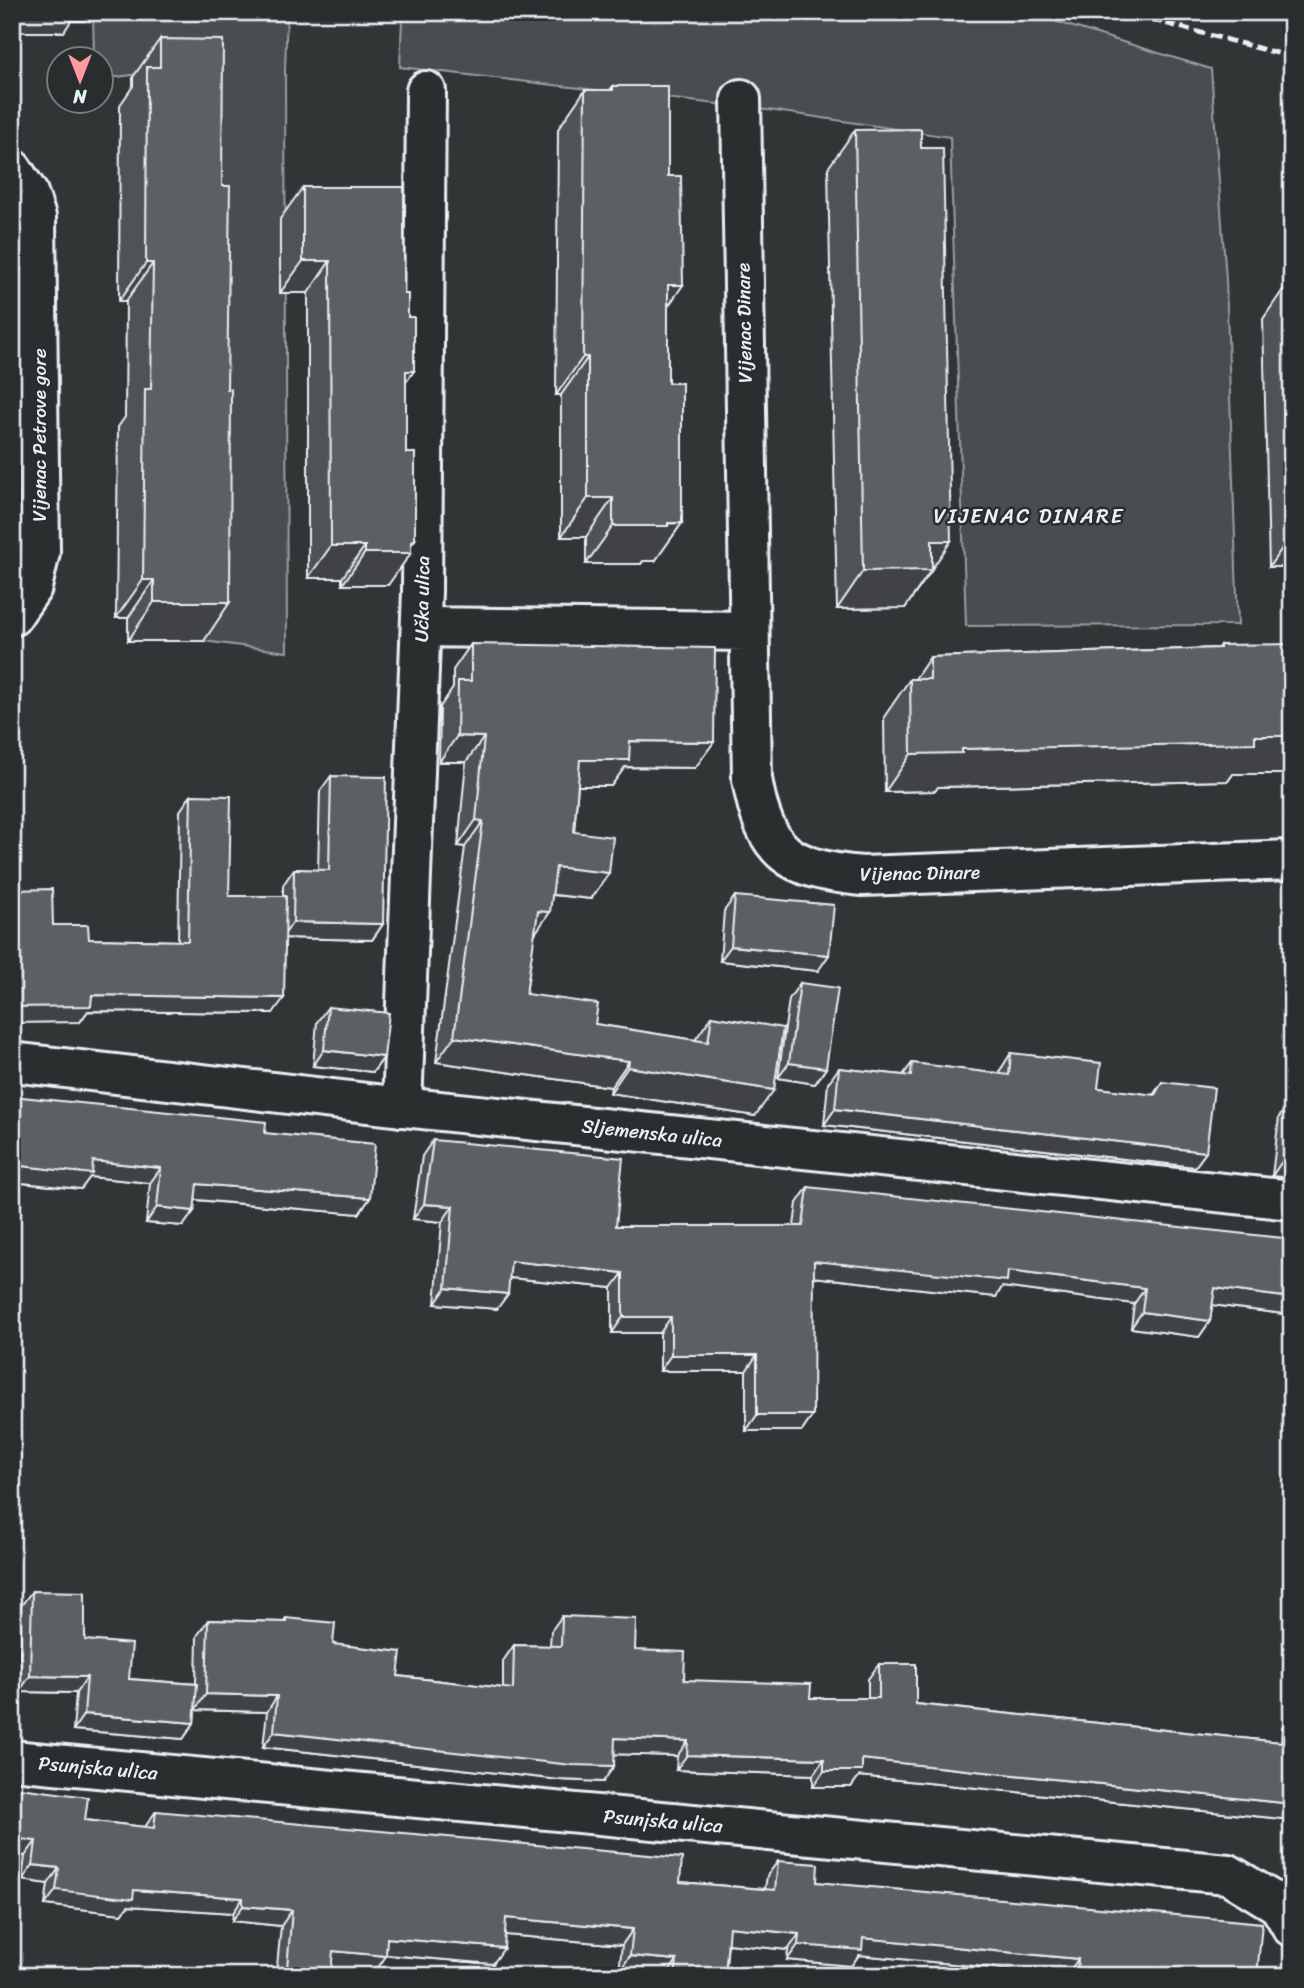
<svg xmlns="http://www.w3.org/2000/svg" width="1304" height="1988" viewBox="0 0 1304 1988" font-family="Sriracha,sans-serif">
  <style>
    .green { fill: #494d4f; stroke: #989fa4; stroke-width: 2 }
    .lines { fill: none; stroke-linecap: round; stroke-linejoin: round }
    .street-casing { stroke: #e8f1f8; stroke-width: 44 }
    .secondary-casing { stroke: #e8f1f8; stroke-width: 44 }
    .street { stroke: #2a2d2e; stroke-width: 38 }
    .secondary { stroke: #2a2d2e; stroke-width: 38 }
    .rail { stroke: #e8f1f8; stroke-width: 5; stroke-dasharray: 10 5; stroke-linecap: butt }
    .wall { fill: #4f5355; stroke: #e8f1f8; stroke-width: 2 }
    .shaded-wall { fill: #404345; stroke: #e8f1f8; stroke-width: 2 }
    .building { fill: #5c6063; stroke: #e8f1f8; stroke-width: 2 }
    .labels { text-anchor: middle; dominant-baseline: central; stroke-width: 5; stroke-linejoin: round; paint-order: stroke }
    .street-label { font-size: 19px; fill: #e8f1f8; stroke: #2a2d2e }
    .neighbourhood-label { font-size: 21px; letter-spacing: 2px; fill: #e8f1f8; stroke: #2a2d2e }
  </style>
  <rect width="100%" height="100%" fill="#323536"/>
  <filter id="ink" filterUnits="userSpaceOnUse"><feTurbulence type="fractalNoise" baseFrequency=".0143" numOctaves="2"/><feDisplacementMap in="SourceGraphic" scale="14" xChannelSelector="R" yChannelSelector="G"/><feConvolveMatrix kernelMatrix="1 2 1 2 8 2 1 2 1" color-interpolation-filters="sRGB"/></filter>
  <g filter="url(#ink)">
    <path class="green" d="M 93,12 L 287,12 L 285,70 L 287,652 L 204,641 L 204,428 L 198,66 L 102,79 L 102,60 L 94,59 Z
      M 357,12 L 1025,12 L 1211,69 L 1226,280 L 1238,625 L 966,626 L 950,137 L 776,111 L 400,67 L 402,19 Z"/>
    <g class="lines">
      <defs>
        <path id="street" d="M 741,99 L 752,779 C 765,854 789,869 862,876 L 1292,860
          M 12,169 L 28,193 L 36,217 L 40,552 L 32,587 L 12,616
          M 421,627 L 749,631
          M 402,1107 L 422,591 L 426,91
          M 12,1760 L 1228,1874 L 1279,1905 L 1292,1927"/>
        <path id="secondary" d="M 12,1062 L 402,1107 L 1292,1200"/>
      </defs>
      <use href="#street" class="street-casing"/>
      <use href="#secondary" class="secondary-casing"/>
      <use href="#street" class="street"/>
      <use href="#secondary" class="secondary"/>
      <path class="rail" d="M 1123,12 L 1292,57"/>
    </g>
    <path class="wall" d="M 160,39 L 204,641 L 128,641 L 128,618 L 116,618 L 118,427 L 125,417 L 126,301 L 119,301 L 120,105 L 133,86 L 133,77 Z
      M 613,86 L 668,306 L 668,383 L 682,523 L 655,561 L 643,561 L 641,564 L 586,564 L 586,537 L 561,537 L 561,395 L 556,395 L 558,129 L 585,90 L 610,90 Z
      M 855,130 L 932,568 L 932,570 L 905,608 L 837,609 L 828,168 Z
      M 303,187 L 404,294 L 406,382 L 406,453 L 411,545 L 388,585 L 342,585 L 342,578 L 308,578 L 308,293 L 280,293 L 280,219 Z
      M 1289,281 L 1292,281 L 1292,567 L 1269,567 L 1263,319 Z
      M 471,644 L 695,768 L 625,767 L 611,786 L 578,786 L 574,832 L 609,873 L 591,899 L 552,895 L 534,935 L 526,994 L 595,1024 L 695,1040 L 712,1016 L 755,1116 L 610,1093 L 611,1087 L 436,1062 L 465,847 L 458,846 L 466,762 L 439,762 L 440,707 L 453,688 L 453,670 Z
      M 1220,645 L 1292,774 L 1233,774 L 1228,781 L 938,787 L 935,791 L 885,792 L 884,717 L 910,679 L 915,679 L 930,657 L 1218,648 Z
      M 331,776 L 383,924 L 372,940 L 285,938 L 273,1013 L 88,1011 L 80,1022 L 53,925 L 89,939 L 178,941 L 180,811 L 191,795 L 229,896 L 283,896 L 283,885 L 294,869 L 318,870 L 320,791 Z
      M 735,896 L 818,971 L 720,961 L 724,911 Z
      M 800,983 L 826,1068 L 815,1084 L 778,1078 L 789,999 Z
      M 328,1007 L 384,1057 L 373,1072 L 313,1066 L 317,1022 Z
      M 1011,1053 L 1098,1088 L 1153,1095 L 1162,1082 L 1206,1152 L 1195,1167 L 824,1125 L 828,1083 L 839,1068 L 903,1075 L 912,1063 L 1000,1074 L 1001,1069 Z
      M 12,1096 L 265,1133 L 370,1198 L 359,1214 L 195,1200 L 194,1211 L 183,1226 L 146,1223 L 150,1183 L 90,1177 L 81,1189 L 12,1182 Z
      M 1290,1102 L 1292,1102 L 1292,1178 L 1272,1176 L 1279,1117 Z
      M 433,1140 L 616,1226 L 794,1226 L 797,1203 L 808,1187 L 1292,1315 L 1212,1305 L 1210,1321 L 1199,1337 L 1131,1328 L 1134,1304 L 1002,1287 L 996,1297 L 813,1277 L 813,1415 L 802,1431 L 746,1431 L 746,1371 L 660,1371 L 660,1333 L 612,1333 L 612,1288 L 510,1278 L 497,1309 L 435,1304 L 442,1222 L 413,1219 L 422,1156 Z
      M 32,1591 L 85,1640 L 129,1679 L 196,1684 L 197,1636 L 208,1620 L 283,1622 L 286,1618 L 333,1644 L 398,1676 L 503,1688 L 503,1661 L 514,1645 L 550,1646 L 551,1631 L 562,1616 L 635,1650 L 684,1680 L 810,1698 L 868,1698 L 868,1679 L 879,1664 L 916,1704 L 1281,1742 L 1282,1727 L 1292,1714 L 1292,1820 L 859,1776 L 851,1787 L 813,1787 L 813,1775 L 676,1770 L 677,1756 L 615,1754 L 603,1782 L 560,1780 L 263,1747 L 267,1712 L 195,1710 L 194,1723 L 183,1739 L 73,1730 L 76,1693 L 19,1692 L 21,1606 Z
      M 12,1787 L 85,1820 L 145,1827 L 156,1811 L 680,1882 L 765,1889 L 767,1876 L 778,1861 L 817,1882 L 1257,1976 L 1067,1976 L 1067,1975 L 859,1955 L 851,1966 L 787,1960 L 788,1950 L 728,1944 L 725,1976 L 664,1976 L 619,1972 L 622,1945 L 505,1935 L 493,1964 L 386,1955 L 375,1972 L 331,1968 L 328,1976 L 276,1976 L 281,1926 L 232,1921 L 233,1913 L 128,1906 L 122,1914 L 45,1905 L 48,1884 L 22,1880 L 25,1856 L 12,1855 Z"/>
    <path class="shaded-wall" d="M 12,12 L 90,12 L 84,21 L 71,21 L 64,32 L 12,32 Z
      M 303,261 L 330,261 L 308,293 L 280,293 Z
      M 146,263 L 153,263 L 126,301 L 119,301 Z
      M 668,285 L 683,285 L 656,324 Z
      M 583,357 L 588,357 L 561,395 L 556,395 Z
      M 406,371 L 414,371 L 391,403 Z
      M 588,498 L 613,498 L 586,537 L 561,537 Z
      M 682,523 L 655,561 L 643,561 L 641,564 L 586,564 L 613,526 Z
      M 1292,534 L 1292,567 L 1269,567 Z
      M 415,540 L 405,553 L 411,553 L 388,585 L 342,585 L 365,553 Z
      M 932,541 L 951,541 L 905,608 L 837,609 L 863,571 Z
      M 331,546 L 365,546 L 342,578 L 308,578 Z
      M 143,580 L 154,580 L 128,618 L 116,618 Z
      M 154,602 L 230,602 L 204,641 L 128,641 Z
      M 457,736 L 484,737 L 466,762 L 439,762 Z
      M 1255,736 L 1292,736 L 1292,774 L 1233,774 L 1228,781 L 938,787 L 935,791 L 885,792 L 911,754 L 962,749 Z
      M 630,741 L 714,742 L 695,768 L 625,767 L 611,786 L 562,786 L 580,760 Z
      M 476,820 L 483,821 L 465,847 L 458,846 Z
      M 556,867 L 609,873 L 591,899 L 537,893 Z
      M 538,911 L 550,912 L 532,938 Z
      M 293,922 L 383,924 L 372,940 L 282,938 Z
      M 731,946 L 829,955 L 818,971 L 720,961 Z
      M 92,995 L 284,998 L 273,1013 L 88,1011 L 80,1022 L 12,1023 L 12,1007 Z
      M 454,1037 L 629,1061 L 611,1087 L 436,1062 Z
      M 324,1050 L 384,1057 L 373,1072 L 313,1066 Z
      M 789,1063 L 826,1068 L 815,1084 L 778,1078 Z
      M 628,1067 L 774,1090 L 755,1116 L 610,1093 Z
      M 835,1109 L 1206,1152 L 1195,1167 L 824,1125 Z
      M 1283,1160 L 1292,1161 L 1292,1178 L 1272,1176 Z
      M 93,1161 L 161,1168 L 150,1183 L 90,1177 L 81,1189 L 12,1182 L 12,1165 Z
      M 197,1184 L 370,1198 L 359,1214 L 186,1199 Z
      M 424,1204 L 453,1206 L 442,1222 L 413,1219 Z
      M 157,1207 L 194,1211 L 183,1226 L 146,1223 Z
      M 511,1261 L 623,1273 L 612,1288 L 500,1277 Z
      M 814,1261 L 1008,1271 L 1145,1288 L 1134,1304 L 1002,1287 L 996,1297 L 803,1276 Z
      M 446,1288 L 508,1294 L 497,1309 L 435,1304 Z
      M 1215,1288 L 1292,1298 L 1292,1315 L 1204,1304 Z
      M 1142,1312 L 1210,1321 L 1199,1337 L 1131,1328 Z
      M 623,1317 L 671,1317 L 660,1333 L 612,1333 Z
      M 671,1355 L 757,1355 L 746,1371 L 660,1371 Z
      M 757,1415 L 813,1415 L 802,1431 L 746,1431 Z
      M 30,1676 L 87,1677 L 76,1693 L 19,1692 Z
      M 206,1694 L 277,1696 L 267,1712 L 195,1710 Z
      M 84,1714 L 194,1723 L 183,1739 L 73,1730 Z
      M 274,1732 L 614,1766 L 603,1782 L 560,1780 L 263,1747 Z
      M 615,1738 L 688,1741 L 677,1756 L 604,1754 Z
      M 687,1755 L 824,1759 L 813,1775 L 676,1770 Z
      M 862,1759 L 1292,1804 L 1292,1820 L 859,1776 L 851,1787 L 813,1787 L 824,1771 Z
      M 12,1838 L 36,1841 L 25,1856 L 12,1855 Z
      M 33,1865 L 59,1868 L 48,1884 L 22,1880 Z
      M 56,1890 L 134,1890 L 243,1898 L 233,1913 L 128,1906 L 122,1914 L 45,1905 Z
      M 243,1906 L 292,1910 L 281,1926 L 232,1921 Z
      M 506,1918 L 633,1929 L 622,1945 L 495,1934 Z
      M 729,1927 L 799,1934 L 788,1950 L 718,1943 Z
      M 387,1938 L 504,1948 L 493,1964 L 376,1954 Z
      M 863,1938 L 1078,1959 L 1067,1975 L 859,1955 L 851,1966 L 787,1960 L 798,1945 Z
      M 333,1951 L 386,1956 L 375,1972 L 322,1967 Z
      M 630,1956 L 677,1960 L 666,1976 L 619,1972 Z
      M 287,1968 L 331,1972 L 328,1976 L 281,1976 Z"/>
    <path class="building" d="M 160,39 L 223,40 L 222,186 L 230,186 L 227,389 L 231,389 L 230,602 L 154,602 L 154,580 L 143,580 L 145,389 L 151,389 L 153,263 L 146,263 L 147,67 L 160,67 Z
      M 613,86 L 668,86 L 668,176 L 681,176 L 683,285 L 668,285 L 668,383 L 682,383 L 682,523 L 668,523 L 668,526 L 613,526 L 613,498 L 588,498 L 588,357 L 583,357 L 585,90 L 613,90 Z
      M 921,129 L 921,148 L 943,148 L 951,541 L 932,541 L 932,570 L 863,571 L 855,130 Z
      M 303,187 L 404,187 L 404,294 L 408,294 L 408,317 L 414,317 L 414,371 L 406,371 L 406,453 L 415,453 L 415,540 L 411,541 L 411,553 L 365,553 L 365,546 L 331,546 L 330,261 L 303,261 Z
      M 1289,281 L 1292,281 L 1292,378 Z
      M 471,644 L 715,648 L 714,742 L 630,741 L 629,760 L 580,760 L 574,832 L 613,837 L 609,873 L 556,867 L 550,912 L 538,911 L 526,994 L 598,1004 L 595,1024 L 708,1042 L 712,1016 L 783,1028 L 774,1090 L 628,1067 L 629,1061 L 454,1037 L 483,821 L 476,820 L 484,737 L 457,736 L 458,681 L 471,681 Z
      M 1292,644 L 1292,736 L 1255,736 L 1255,743 L 962,749 L 962,753 L 911,754 L 910,679 L 930,679 L 930,657 L 1220,648 L 1220,645 Z
      M 331,776 L 386,777 L 383,924 L 293,922 L 294,869 L 329,870 Z
      M 191,795 L 231,796 L 229,896 L 286,896 L 284,998 L 92,995 L 91,1006 L 12,1007 L 12,890 L 52,889 L 53,925 L 88,925 L 89,939 L 188,941 Z
      M 735,896 L 834,905 L 829,955 L 731,946 Z
      M 800,983 L 838,988 L 826,1068 L 789,1063 Z
      M 328,1007 L 389,1013 L 384,1057 L 324,1050 Z
      M 1011,1053 L 1101,1063 L 1098,1088 L 1155,1095 L 1162,1082 L 1214,1088 L 1206,1152 L 835,1109 L 839,1068 L 911,1076 L 912,1063 L 1009,1075 Z
      M 12,1096 L 266,1122 L 265,1133 L 375,1144 L 370,1198 L 197,1184 L 194,1211 L 157,1207 L 161,1168 L 93,1161 L 92,1174 L 12,1165 Z
      M 1290,1102 L 1292,1102 L 1292,1161 L 1283,1160 Z
      M 433,1140 L 623,1158 L 616,1226 L 803,1226 L 808,1187 L 1292,1239 L 1292,1298 L 1215,1288 L 1210,1321 L 1142,1312 L 1145,1288 L 1008,1271 L 1007,1281 L 814,1261 L 813,1415 L 757,1415 L 757,1355 L 671,1355 L 671,1317 L 623,1317 L 623,1273 L 511,1261 L 508,1294 L 446,1288 L 453,1206 L 424,1204 Z
      M 32,1591 L 85,1592 L 85,1640 L 132,1644 L 129,1679 L 197,1684 L 194,1723 L 84,1714 L 87,1677 L 30,1676 Z
      M 562,1616 L 636,1619 L 635,1650 L 685,1652 L 684,1680 L 811,1684 L 810,1698 L 879,1698 L 879,1664 L 916,1664 L 916,1704 L 1290,1743 L 1292,1727 L 1292,1804 L 862,1759 L 862,1771 L 824,1771 L 824,1759 L 687,1755 L 688,1741 L 615,1738 L 614,1766 L 571,1765 L 274,1732 L 277,1696 L 206,1694 L 208,1620 L 286,1622 L 286,1618 L 335,1623 L 333,1644 L 401,1652 L 398,1676 L 513,1689 L 514,1645 L 561,1646 Z
      M 12,1651 L 18,1651 L 14,1704 L 12,1704 Z
      M 12,1787 L 88,1797 L 85,1820 L 154,1828 L 156,1811 L 682,1858 L 680,1882 L 775,1890 L 778,1861 L 818,1864 L 817,1882 L 1262,1923 L 1257,1976 L 1077,1976 L 1078,1959 L 863,1938 L 862,1950 L 798,1945 L 799,1934 L 729,1927 L 725,1976 L 675,1976 L 677,1960 L 630,1956 L 633,1929 L 506,1918 L 504,1948 L 387,1938 L 386,1956 L 333,1951 L 331,1972 L 287,1968 L 292,1910 L 243,1906 L 243,1898 L 134,1890 L 133,1899 L 56,1890 L 59,1868 L 33,1865 L 36,1841 L 12,1838 Z"/>
  </g>
  <g class="labels">
    <g class="street-label">
      <text transform="translate(744 323) rotate(-91)">Vijenac Dinare</text>
      <text transform="translate(39 435) rotate(-90)">Vijenac Petrove gore</text>
      <text transform="translate(422 599) rotate(-89)">Učka ulica</text>
      <text transform="translate(920 873) rotate(-1)">Vijenac Dinare</text>
      <text transform="translate(652 1133) rotate(6)">Sljemenska ulica</text>
      <text transform="translate(98 1768) rotate(5)">Psunjska ulica</text>
      <text transform="translate(663 1821) rotate(5)">Psunjska ulica</text>
    </g>
    <g class="neighbourhood-label">
      <text x="1029" y="516">VIJENAC DINARE</text>
    </g>
  </g>
  <rect width="1304" height="1988" fill="none" stroke="#2a2d2e" stroke-width="42"/>
  <rect x="21" y="21" width="1262" height="1946" fill="none" stroke="#e8f1f8" stroke-width="2.5" filter="url(#ink)"/>
  <g transform="translate(80 80) rotate(180)"><circle r="33" fill="#2a2d2e" stroke="#767b7f" stroke-width="2"/>
  <path d="M0-5L12 26L0 18L-12 26Z" fill="#ff9aa2"/>
  <text y="-10" font-size="19" font-weight="bold" text-anchor="middle" fill="#e8f1f8">N</text>
  </g>
</svg>
